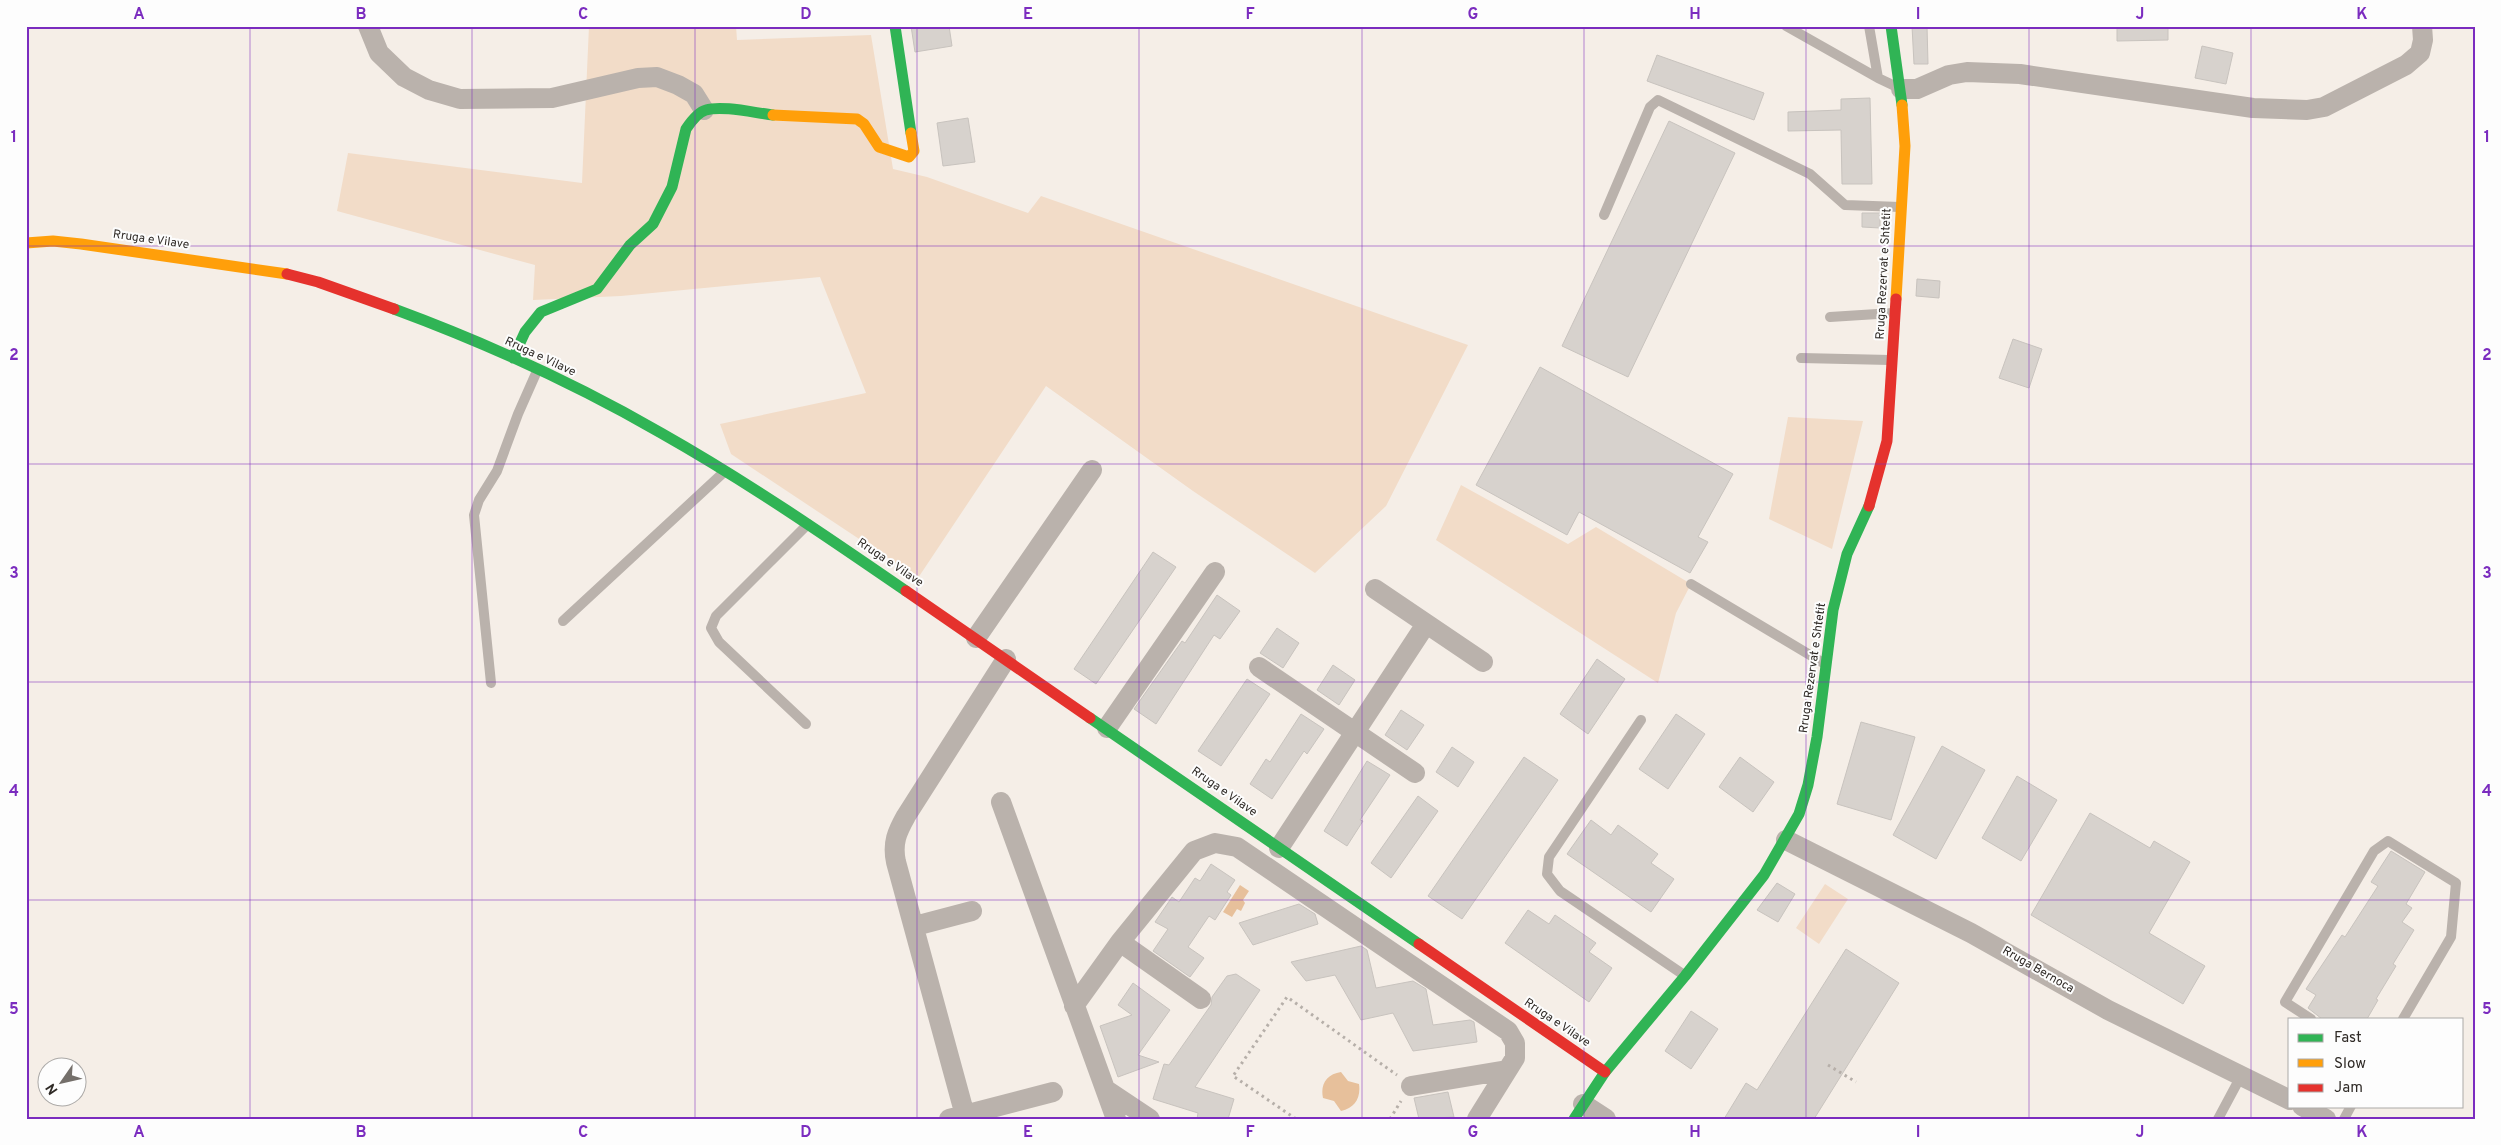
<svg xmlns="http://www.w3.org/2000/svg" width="2501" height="1145" viewBox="0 0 2501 1145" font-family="Overpass,sans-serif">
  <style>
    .green { fill: #f2dcc8 }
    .water { fill: #e7c09b }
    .building { fill: #d7d2cd; stroke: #c8c3be }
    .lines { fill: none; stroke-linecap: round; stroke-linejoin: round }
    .path { stroke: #b6afa9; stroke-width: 3; stroke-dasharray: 2.5 4; stroke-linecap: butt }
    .lane { stroke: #bab2ac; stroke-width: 10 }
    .street { stroke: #bab2ac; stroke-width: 20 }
    .fast { stroke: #30b455; stroke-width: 11 }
    .slow { stroke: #ff9f0a; stroke-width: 11 }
    .jam { stroke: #e5322d; stroke-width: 11 }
    .grid { fill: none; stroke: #7b2cbf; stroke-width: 1; stroke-opacity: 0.55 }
    .labels { text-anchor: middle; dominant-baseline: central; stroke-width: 4; stroke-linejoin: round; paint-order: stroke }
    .street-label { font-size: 12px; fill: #2f2a26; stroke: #fdfdfd }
    .neatline { fill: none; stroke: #7b2cbf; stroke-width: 2 }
    .grid-label { font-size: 16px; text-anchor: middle; font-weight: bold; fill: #7b2cbf }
  </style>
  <rect width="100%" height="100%" fill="#f5eee7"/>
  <path class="green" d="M 589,26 L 736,26 L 737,40 L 871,35 L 893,169 L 927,177 L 1028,213 L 1041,196 L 1468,345 L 1386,506 L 1315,573 L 1193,491 L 1046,386 L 918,578 L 731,454 L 720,424 L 866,393 L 820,277 L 621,296 L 533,300 L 535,265 L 337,211 L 348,153 L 582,183 Z
    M 1788,417 L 1863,421 L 1832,549 L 1769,519 Z
    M 1461,485 L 1568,544 L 1596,527 L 1691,584 L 1676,613 L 1658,683 L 1436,540 Z
    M 1825,884 L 1848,899 L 1819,944 L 1796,928 Z"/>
  <path class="water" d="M 1240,885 L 1249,891 L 1243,900 L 1245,903 L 1241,911 L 1237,909 L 1232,917 L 1223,912 Z
    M 1341,1072 L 1348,1081 L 1359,1084 C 1361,1098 1355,1108 1341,1111 L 1334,1101 L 1323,1098 C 1320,1084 1327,1074 1341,1072 Z"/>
  <path class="building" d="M 911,26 L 949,26 L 952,46 L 915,52 Z
    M 1912,26 L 1927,26 L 1928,64 L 1914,64 Z
    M 2117,26 L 2168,26 L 2168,40 L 2117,41 Z
    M 2202,46 L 2233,53 L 2226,84 L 2195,78 Z
    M 1657,55 L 1764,93 L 1754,120 L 1647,81 Z
    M 1870,98 L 1872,184 L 1842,184 L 1841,130 L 1788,131 L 1788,112 L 1841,110 L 1841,99 Z
    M 968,118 L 975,162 L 943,166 L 937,123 Z
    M 1669,121 L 1735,153 L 1628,377 L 1562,346 Z
    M 1862,213 L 1880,213 L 1880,228 L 1862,227 Z
    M 1917,279 L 1940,281 L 1939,298 L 1916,296 Z
    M 2013,339 L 2042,349 L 2029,388 L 1999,378 Z
    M 1540,367 L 1733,474 L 1698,537 L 1708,542 L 1690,573 L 1579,512 L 1567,535 L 1476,485 Z
    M 1153,552 L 1176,567 L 1096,684 L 1074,669 Z
    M 1217,595 L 1240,611 L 1220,639 L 1214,635 L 1156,724 L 1134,709 L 1182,641 L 1185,643 Z
    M 1277,628 L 1299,643 L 1283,668 L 1260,653 Z
    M 1597,659 L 1625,679 L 1588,734 L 1560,714 Z
    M 1333,665 L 1355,680 L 1339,705 L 1317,690 Z
    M 1247,679 L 1270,694 L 1221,766 L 1198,751 Z
    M 1401,710 L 1424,725 L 1407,750 L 1385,735 Z
    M 1301,714 L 1324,729 L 1307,754 L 1304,751 L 1272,799 L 1250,784 L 1266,759 L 1270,762 Z
    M 1676,714 L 1705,734 L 1668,789 L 1639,769 Z
    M 1861,722 L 1915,737 L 1891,820 L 1837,804 Z
    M 1942,746 L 1985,770 L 1936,859 L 1893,835 Z
    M 1452,747 L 1474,762 L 1458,787 L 1436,772 Z
    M 1524,757 L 1558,780 L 1462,919 L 1428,896 Z
    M 1740,757 L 1774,782 L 1753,812 L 1719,787 Z
    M 1367,761 L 1390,775 L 1360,820 L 1363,821 L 1347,846 L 1324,831 Z
    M 2017,776 L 2057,800 L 2021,861 L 1982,838 Z
    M 1418,796 L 1438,811 L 1391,878 L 1371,863 Z
    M 2090,813 L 2150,848 L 2154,841 L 2190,862 L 2149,933 L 2205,966 L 2183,1004 L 2031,915 Z
    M 1591,820 L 1611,835 L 1618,825 L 1658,854 L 1651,863 L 1674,879 L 1651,912 L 1567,854 Z
    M 2391,851 L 2425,872 L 2406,904 L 2412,908 L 2402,922 L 2414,930 L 2393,964 L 2396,966 L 2376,999 L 2378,1000 L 2367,1019 L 2322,1019 L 2308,1008 L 2316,995 L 2306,989 L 2342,935 L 2345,937 L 2378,886 L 2371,882 Z
    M 1211,864 L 1235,880 L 1227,892 L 1231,895 L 1215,920 L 1209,916 L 1188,947 L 1204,958 L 1190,977 L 1153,951 L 1168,929 L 1155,922 L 1172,897 L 1179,902 L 1195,878 L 1200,881 Z
    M 1777,883 L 1795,894 L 1778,922 L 1757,910 Z
    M 1299,904 L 1315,914 L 1318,924 L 1253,945 L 1239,923 Z
    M 1528,910 L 1549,924 L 1555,915 L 1596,943 L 1589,952 L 1612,968 L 1589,1002 L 1505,943 Z
    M 1361,946 L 1367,950 L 1376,988 L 1413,981 L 1426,989 L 1433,1025 L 1470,1020 L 1474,1022 L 1477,1042 L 1413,1051 L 1393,1013 L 1361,1020 L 1335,975 L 1306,981 L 1291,962 Z
    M 1846,949 L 1899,983 L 1814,1119 L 1724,1119 L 1746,1083 L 1757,1090 Z
    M 1236,974 L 1260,990 L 1195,1087 L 1234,1099 L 1228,1119 L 1197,1119 L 1198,1113 L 1153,1099 L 1164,1064 L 1169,1065 L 1211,1005 L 1212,997 L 1227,976 Z
    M 1133,983 L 1170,1010 L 1138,1055 L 1159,1062 L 1118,1077 L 1100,1026 L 1132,1015 L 1118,1005 Z
    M 1691,1011 L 1718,1029 L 1691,1069 L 1665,1051 Z
    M 1448,1092 L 1454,1117 L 1419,1119 L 1414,1098 Z"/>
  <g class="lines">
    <path class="path" d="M 1828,1065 L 1856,1082
      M 1296,1119 L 1233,1076 L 1287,997 L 1397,1075
      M 1390,1119 L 1401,1101"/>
    <path class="lane" d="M 1786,26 L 1878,78
      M 1869,26 L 1878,78 L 1897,87
      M 1604,215 L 1650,107 L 1658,100 L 1810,174 L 1845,205 L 1900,207
      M 1830,317 L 1893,313
      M 1801,358 L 1890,360
      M 1691,584 L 1825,664
      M 563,621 L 723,473
      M 491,683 L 474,515 L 479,500 L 497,471 L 518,414 L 537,371
      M 1641,720 L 1549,857 L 1547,874 L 1560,891 L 1684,975
      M 806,724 L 719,642 L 711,628 L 716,616 L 808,524
      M 2311,1019 L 2285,1002 L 2374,851 L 2388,841 L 2456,883 L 2451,937 L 2403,1019
      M 2218,1119 L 2241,1076
      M 2344,1119 L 2351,1106"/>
    <path class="street" d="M 368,26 L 379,53 L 404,77 L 429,90 L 460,99 L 552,98 L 638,78 L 657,77 L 678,85 L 694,94 L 704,110
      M 1901,89 L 1917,89 L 1949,75 L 1967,72 L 2020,74 L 2253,108 L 2307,110 L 2324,107 L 2406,65 L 2420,53 L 2423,40 L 2422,26
      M 1375,589 L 1483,662
      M 976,638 L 1092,470
      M 1259,667 L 1415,773
      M 1107,728 L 1215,572
      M 1001,802 L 1116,1119
      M 1786,840 L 1971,933 L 2108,1010 L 2290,1100
      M 1279,848 L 1426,624
      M 915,926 L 972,911
      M 1120,942 L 1201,999
      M 1074,1006 L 1120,942 L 1194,851 L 1215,843 L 1237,847 L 1508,1031 L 1515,1043 L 1515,1058 L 1477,1119
      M 1411,1086 L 1507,1070
      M 1105,1089 L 1150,1119
      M 1583,1104 L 1606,1119
      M 2302,1106 L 2326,1119
      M 949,1119 L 1053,1092
      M 966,1119 L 896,862 C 892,843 897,832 906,816 L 1006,659"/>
    <path class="fast" d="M 895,26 L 911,133
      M 1891,26 L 1902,105
      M 394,309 C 486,343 576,384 661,433 C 746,481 826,536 906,591
      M 513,358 L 525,332 L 541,312 L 597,289 L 630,245 L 653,224 L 672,187 L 686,129 C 690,123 698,112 706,110 C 722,105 755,113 773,115
      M 1090,718 L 1419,944
      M 1574,1119 L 1605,1072 L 1685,976 L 1764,875 L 1799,814 L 1808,785 L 1817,737 L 1833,610 L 1847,554 L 1869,506"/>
    <path class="slow" d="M 773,115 L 857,119 L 864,124 L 879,147 L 909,157 L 914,151 L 911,133
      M 26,243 L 53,241 L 81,244 L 287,274
      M 1896,299 L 1905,146 L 1902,105"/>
    <path class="jam" d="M 287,274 L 318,282 L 394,309
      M 1869,506 L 1887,441 L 1896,299
      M 906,591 L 1090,718
      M 1419,944 L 1605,1072"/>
  </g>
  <path class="grid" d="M 250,26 L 250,1119M 472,26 L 472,1119M 695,26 L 695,1119M 917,26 L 917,1119M 1139,26 L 1139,1119M 1362,26 L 1362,1119M 1584,26 L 1584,1119M 1806,26 L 1806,1119M 2029,26 L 2029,1119M 2251,26 L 2251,1119M 26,246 L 2475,246M 26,464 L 2475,464M 26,682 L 2475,682M 26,900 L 2475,900"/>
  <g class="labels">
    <g class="street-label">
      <text transform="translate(151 240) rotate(8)">Rruga e Vilave</text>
      <text transform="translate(1884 274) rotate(-87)">Rruga Rezervat e Shtetit</text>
      <text transform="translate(540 357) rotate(25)">Rruga e Vilave</text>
      <text transform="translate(890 563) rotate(34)">Rruga e Vilave</text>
      <text transform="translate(1813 668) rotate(-82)">Rruga Rezervat e Shtetit</text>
      <text transform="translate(1224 792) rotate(35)">Rruga e Vilave</text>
      <text transform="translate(2038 970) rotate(30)">Rruga Bernoca</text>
      <text transform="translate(1557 1023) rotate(34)">Rruga e Vilave</text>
    </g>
  </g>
  <rect width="2501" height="1145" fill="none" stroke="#fdfdfd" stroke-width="55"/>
  <rect x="2288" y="1018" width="175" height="90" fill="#fdfdfd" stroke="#aba9a7"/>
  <rect x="2298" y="1034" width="25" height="8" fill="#30b455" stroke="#aba9a7"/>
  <text x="2334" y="1042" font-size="15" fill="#2f2a26">Fast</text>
  <rect x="2298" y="1059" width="25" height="8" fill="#ff9f0a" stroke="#aba9a7"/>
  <text x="2334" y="1068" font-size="15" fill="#2f2a26">Slow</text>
  <rect x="2298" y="1084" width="25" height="8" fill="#e5322d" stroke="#aba9a7"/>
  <text x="2334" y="1092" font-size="15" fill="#2f2a26">Jam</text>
  <g transform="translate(62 1082) rotate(236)"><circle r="24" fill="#fdfdfd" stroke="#aba9a7"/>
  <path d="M0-4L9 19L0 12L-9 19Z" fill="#746f6a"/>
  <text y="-8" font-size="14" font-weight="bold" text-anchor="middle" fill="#2f2a26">N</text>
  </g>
  <rect x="28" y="28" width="2446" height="1090" class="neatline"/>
  <g class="grid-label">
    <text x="139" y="19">A</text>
    <text x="361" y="19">B</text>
    <text x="583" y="19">C</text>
    <text x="806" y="19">D</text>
    <text x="1028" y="19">E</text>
    <text x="1250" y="19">F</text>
    <text x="1473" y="19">G</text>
    <text x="1695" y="19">H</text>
    <text x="1918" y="19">I</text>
    <text x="2140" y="19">J</text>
    <text x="2362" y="19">K</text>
    <text x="14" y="142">1</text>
    <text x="2487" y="142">1</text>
    <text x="14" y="360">2</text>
    <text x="2487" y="360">2</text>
    <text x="14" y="578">3</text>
    <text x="2487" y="578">3</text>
    <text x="14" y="796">4</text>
    <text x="2487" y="796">4</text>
    <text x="14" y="1014">5</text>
    <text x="2487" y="1014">5</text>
    <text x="139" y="1137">A</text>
    <text x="361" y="1137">B</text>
    <text x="583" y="1137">C</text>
    <text x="806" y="1137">D</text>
    <text x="1028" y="1137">E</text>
    <text x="1250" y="1137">F</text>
    <text x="1473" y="1137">G</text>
    <text x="1695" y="1137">H</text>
    <text x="1918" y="1137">I</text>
    <text x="2140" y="1137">J</text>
    <text x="2362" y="1137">K</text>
  </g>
</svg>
